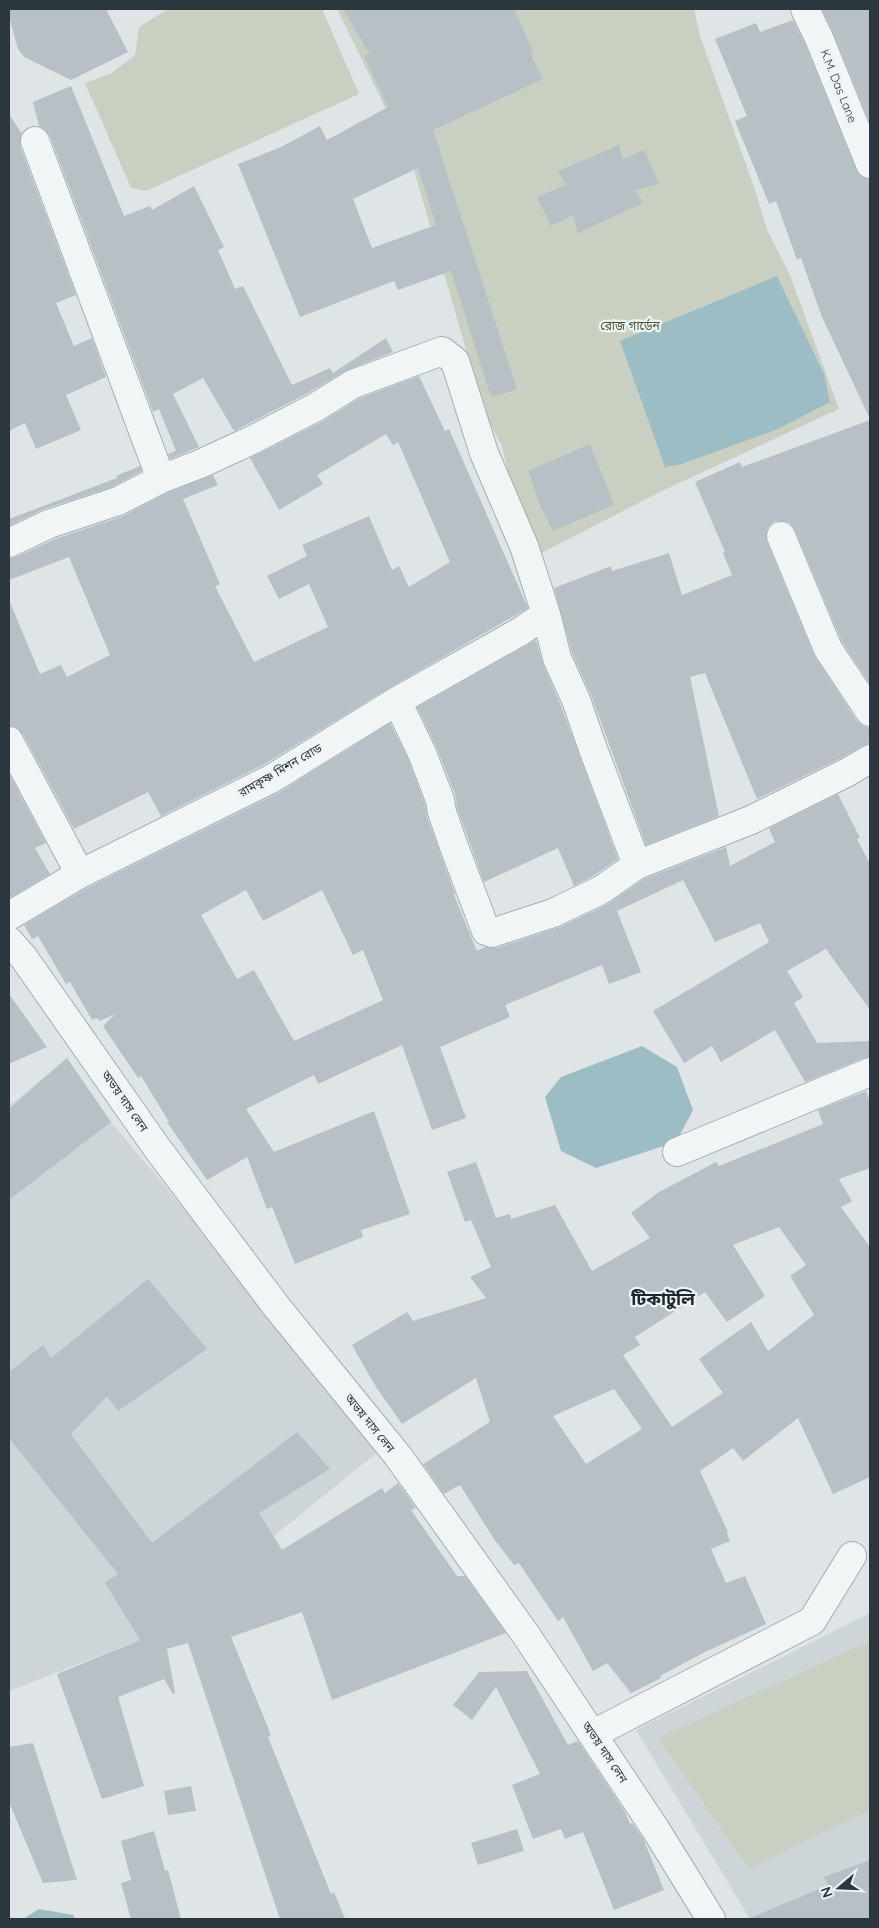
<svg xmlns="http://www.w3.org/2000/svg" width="879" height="1928" viewBox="0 0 879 1928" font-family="Quicksand,'Noto Sans Bengali',sans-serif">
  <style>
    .built { fill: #ced5d9 }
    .green { fill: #cad0c1 }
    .water { fill: #9dbdc4 }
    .building { fill: #b7c0c4; fill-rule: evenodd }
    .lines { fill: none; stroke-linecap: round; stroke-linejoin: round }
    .minor-casing { stroke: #a5adb1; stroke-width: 30 }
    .minor { stroke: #f2f5f6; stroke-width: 28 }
    .labels { text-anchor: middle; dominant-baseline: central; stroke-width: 4.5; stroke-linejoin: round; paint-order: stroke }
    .street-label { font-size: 12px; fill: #2a373d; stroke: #eff3f5 }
    .park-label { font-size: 12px; fill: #485838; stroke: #eff3f5 }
    .district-label { font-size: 18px; font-weight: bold; fill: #1c282e; stroke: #eff3f5 }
  </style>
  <rect width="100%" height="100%" fill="#dfe5e7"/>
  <path class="built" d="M 67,1058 L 111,1122 L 384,1447 L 150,1636 L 9,1691 L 9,1106 Z
    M 870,1613 L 870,1919 L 750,1919 L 636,1730 Z"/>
  <path class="green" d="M 168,9 L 322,9 L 359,94 L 146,191 L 131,188 L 85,83 L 110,74 L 135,55 L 139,27 Z
    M 337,9 L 694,9 L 700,36 L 754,187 L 768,232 L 790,275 L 839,409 L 662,491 L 528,560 L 502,446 L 485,415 L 411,160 Z
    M 870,1641 L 870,1810 L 749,1869 L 658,1738 Z"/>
  <path class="water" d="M 777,276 L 824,374 L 830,402 L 778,429 L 682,464 L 665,467 L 620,341 Z
    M 642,1046 L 677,1067 L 693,1110 L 676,1142 L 596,1168 L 561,1151 L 545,1097 L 561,1077 Z
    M 39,1909 L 73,1915 L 75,1919 L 23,1919 Z"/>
  <path class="building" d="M 9,9 L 106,9 L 128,52 L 71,80 L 24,57 L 18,49 L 9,16 Z
    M 343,9 L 514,9 L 533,52 L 530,53 L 543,79 L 433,130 L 517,389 L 491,397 L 451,271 L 398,290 L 394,281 L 300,317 L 238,164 L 281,147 L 320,126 L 327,140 L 388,107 L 364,56 L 369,53 ZM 418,168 L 436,225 L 372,248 L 353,199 Z
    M 822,9 L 870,9 L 870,123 L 833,32 Z
    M 793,20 L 805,44 L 856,170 L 861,177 L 870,179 L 870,419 L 822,317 L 801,258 L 797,260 L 776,201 L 769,204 L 735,121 L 747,116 L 715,39 L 756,23 L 760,32 Z
    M 71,86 L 124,216 L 150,206 L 152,210 L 194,186 L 224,247 L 218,250 L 235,289 L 243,286 L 292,385 L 330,368 L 333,373 L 386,338 L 393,352 L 345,371 L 308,393 L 234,431 L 203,378 L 173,394 L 199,447 L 170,459 L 168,454 L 176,451 L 159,409 L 153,412 L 50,136 L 45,129 L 39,126 L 33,102 Z
    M 9,114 L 22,134 L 20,139 L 20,146 L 76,295 L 56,303 L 74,346 L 92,338 L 106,377 L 66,395 L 81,430 L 36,449 L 25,423 L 9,431 Z
    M 619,145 L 623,159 L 644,150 L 659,184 L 635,190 L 643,203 L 578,233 L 573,215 L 551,226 L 537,197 L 566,185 L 558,171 Z
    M 419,376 L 445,431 L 449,429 L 528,608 L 389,688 L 263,765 L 161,816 L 148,792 L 74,829 L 23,734 L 17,728 L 9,726 L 9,600 L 40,674 L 61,665 L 67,677 L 110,655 L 69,557 L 9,580 L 9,558 L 16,557 L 55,539 L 123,516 L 167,493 L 213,475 L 218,485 L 183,499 L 220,584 L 215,586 L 254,662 L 328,627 L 309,584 L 279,599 L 267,576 L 307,556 L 302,545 L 369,516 L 392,570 L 399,566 L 409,587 L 450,562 L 398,442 L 393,445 L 386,434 L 317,475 L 323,484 L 279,510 L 250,458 L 323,421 L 360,398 Z
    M 870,420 L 870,684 L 842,642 L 795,530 L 790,523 L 783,521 L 775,521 L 768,527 L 766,534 L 767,542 L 814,655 L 857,721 L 863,726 L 870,728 L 870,743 L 862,746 L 839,759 L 757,799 L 705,673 L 690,677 L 719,816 L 646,845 L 591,695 L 572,653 L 554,588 L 611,566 L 612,571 L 669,553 L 682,595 L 732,575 L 723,553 L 725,552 L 695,482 L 740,462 L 742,467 Z
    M 590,444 L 614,505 L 553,531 L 540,505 L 528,471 Z
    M 140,466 L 142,471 L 112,487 L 44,509 L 9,526 L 9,519 L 117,478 L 116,476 Z
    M 536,640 L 543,664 L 561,706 L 618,859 L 593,876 L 574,886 L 558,848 L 484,882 L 457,808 L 455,794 L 436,746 L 417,707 Z
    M 390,723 L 408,759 L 425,804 L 427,817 L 455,894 L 454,895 L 477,951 L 485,947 L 497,948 L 560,927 L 608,904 L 644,879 L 726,847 L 730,866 L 775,842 L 769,828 L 838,794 L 860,838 L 857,839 L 870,864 L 870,1010 L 826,949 L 787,971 L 803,997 L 794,1003 L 817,1043 L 870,1041 L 870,1057 L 864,1058 L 805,1082 L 775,1030 L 721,1062 L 712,1046 L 684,1063 L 653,1011 L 769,942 L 760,923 L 715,942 L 683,880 L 617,911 L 641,972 L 609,984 L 602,965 L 505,1005 L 510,1017 L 440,1047 L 466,1118 L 432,1130 L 402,1045 L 318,1084 L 314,1075 L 246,1109 L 274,1152 L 374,1111 L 410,1214 L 361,1230 L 363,1237 L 295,1264 L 272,1207 L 267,1209 L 247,1157 L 207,1180 L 167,1122 L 169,1122 L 141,1076 L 138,1078 L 103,1026 L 115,1014 L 100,1021 L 97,1018 L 92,1020 L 70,982 L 66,984 L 38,936 L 32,939 L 24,925 L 87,888 L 278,793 ZM 246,890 L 263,921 L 322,890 L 353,955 L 363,950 L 383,1000 L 294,1041 L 254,970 L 237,979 L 201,915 Z
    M 9,774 L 46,843 L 35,848 L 50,874 L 9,898 Z
    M 9,994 L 47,1047 L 9,1064 Z
    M 67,1058 L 111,1122 L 9,1200 L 9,1109 Z
    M 866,1091 L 870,1102 L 870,1168 L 839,1179 L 852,1201 L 841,1207 L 870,1247 L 870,1477 L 833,1494 L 798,1418 L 743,1461 L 733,1448 L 700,1471 L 728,1532 L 727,1533 L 730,1541 L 711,1549 L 726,1583 L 745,1576 L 766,1624 L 705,1652 L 660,1676 L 661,1678 L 631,1693 L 607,1663 L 593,1671 L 563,1617 L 558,1621 L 519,1563 L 514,1565 L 494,1539 L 460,1485 L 444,1494 L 423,1464 L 490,1422 L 476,1378 L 402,1424 L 376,1387 L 352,1345 L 407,1312 L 413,1321 L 486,1298 L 470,1277 L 491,1267 L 471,1220 L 465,1222 L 447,1172 L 476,1162 L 496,1218 L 510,1214 L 511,1219 L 555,1205 L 592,1271 L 650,1238 L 631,1213 L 659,1192 L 716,1162 L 719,1166 L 823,1124 L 818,1110 ZM 779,1227 L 806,1265 L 790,1276 L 814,1315 L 768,1351 L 751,1322 L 699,1359 L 723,1393 L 672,1427 L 623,1355 L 640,1345 L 635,1337 L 705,1292 L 727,1322 L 765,1296 L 733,1245 ZM 614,1389 L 642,1429 L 586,1464 L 553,1416 Z
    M 148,1279 L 207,1349 L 118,1411 L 107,1396 L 71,1434 L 152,1543 L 297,1432 L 330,1469 L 259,1513 L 282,1550 L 382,1488 L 385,1493 L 398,1483 L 416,1508 L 411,1510 L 457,1576 L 465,1576 L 506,1633 L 332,1700 L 302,1612 L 231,1637 L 271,1735 L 268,1737 L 331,1894 L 334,1892 L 345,1919 L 280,1919 L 188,1643 L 167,1649 L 175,1693 L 173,1694 L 164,1679 L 118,1697 L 144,1786 L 102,1799 L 57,1674 L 140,1640 L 105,1583 L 118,1574 L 9,1438 L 9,1372 L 43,1345 L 51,1358 Z
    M 527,1671 L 568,1745 L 578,1741 L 625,1812 L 630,1824 L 632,1823 L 643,1838 L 664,1890 L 614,1910 L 583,1832 L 565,1839 L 561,1829 L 533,1839 L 512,1785 L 540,1774 L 496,1687 L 472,1720 L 453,1705 L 479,1672 Z
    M 33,1743 L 77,1880 L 43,1883 L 9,1802 L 9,1747 Z
    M 191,1786 L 196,1811 L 168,1815 L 164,1791 Z
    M 517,1829 L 524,1851 L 478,1865 L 471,1843 Z
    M 154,1831 L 165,1871 L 168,1870 L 181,1919 L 131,1919 L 121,1883 L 131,1880 L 121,1841 Z
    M 870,1860 L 870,1919 L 748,1919 L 828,1885 L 824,1877 Z"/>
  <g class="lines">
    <defs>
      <path id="minor" d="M 805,9 L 819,38 L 870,164
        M 35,141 L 161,479
        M 781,536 L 828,649 L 870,712
        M 9,543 L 49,524 L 118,501 L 161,479 L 200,464 L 250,441 L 316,407 L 353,384 L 442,351 L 455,361 L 484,453 L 524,546 L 546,614 L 557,658 L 576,700 L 593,749 L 637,865 L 751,820 L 846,773 L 870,759
        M 397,701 L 422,753 L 440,800 L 442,812 L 453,844 L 486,931 L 492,933 L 553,913 L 601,890 L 637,865
        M 9,741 L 80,874
        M 9,916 L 80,874 L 271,779 L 397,701 L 521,631 L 546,614
        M 9,941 L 24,958 L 157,1148 L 276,1306 L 398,1456 L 526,1635 L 656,1830 L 711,1919
        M 677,1152 L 870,1072
        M 593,1734 L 812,1621 L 852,1556"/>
    </defs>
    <use href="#minor" class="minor-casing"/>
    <use href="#minor" class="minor"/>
  </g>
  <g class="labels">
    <g class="street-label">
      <text transform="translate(839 86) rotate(68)">K.M. Das Lane</text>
      <text transform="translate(280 770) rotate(-30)">রামকৃষ্ণ মিশন রোড</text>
      <text transform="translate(125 1101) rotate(55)">অভয় দাস লেন</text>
      <text transform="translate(370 1423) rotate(51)">অভয় দাস লেন</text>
      <text transform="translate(605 1752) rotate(56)">অভয় দাস লেন</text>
    </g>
    <g class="park-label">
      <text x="630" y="325">রোজ গার্ডেন</text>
    </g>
    <g class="district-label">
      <text x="663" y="1298">টিকাটুলি</text>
    </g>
  </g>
  <rect width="879" height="1928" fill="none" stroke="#2a373d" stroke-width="20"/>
  <g transform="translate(839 1888) rotate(251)" stroke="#eff3f5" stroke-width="4" paint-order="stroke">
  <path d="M0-4L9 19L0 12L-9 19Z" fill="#2a373d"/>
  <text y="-8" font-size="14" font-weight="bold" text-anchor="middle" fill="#2a373d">N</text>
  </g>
</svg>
